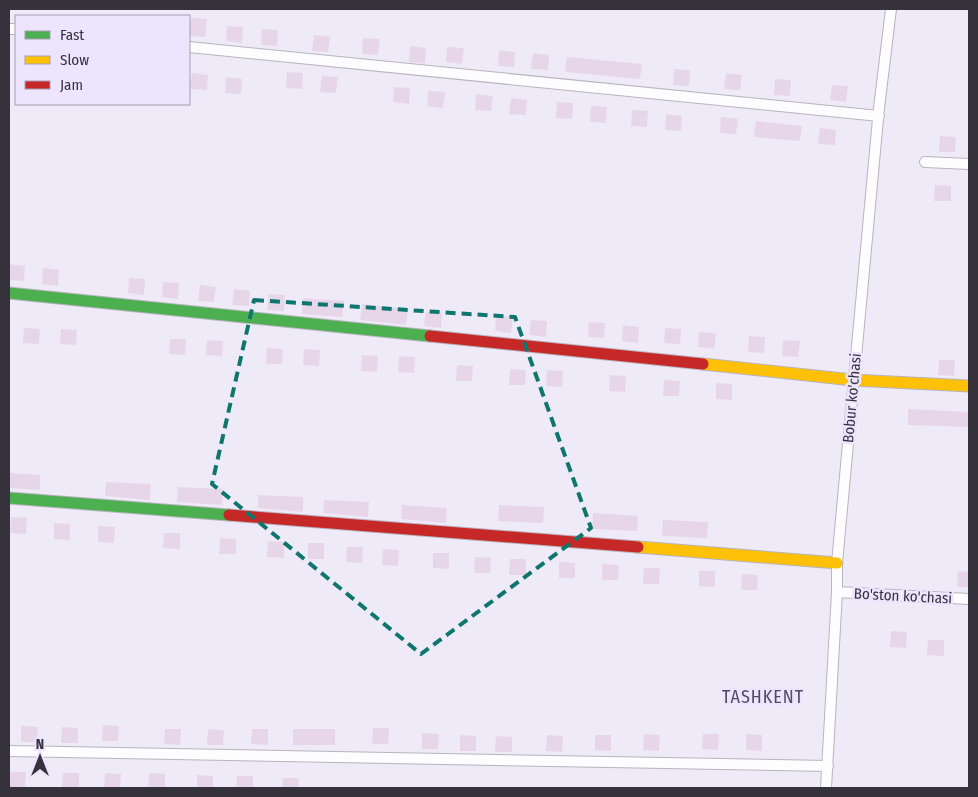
<svg xmlns="http://www.w3.org/2000/svg" width="978" height="797" viewBox="0 0 978 797" font-family="'Fira Sans Condensed',sans-serif">
  <style>
    .building { fill: #e7d6ea }
    .lines { fill: none; stroke-linecap: round; stroke-linejoin: round }
    .street-casing { stroke: #b7b4be; stroke-width: 12 }
    .fast-casing { stroke: #b7b4be; stroke-width: 13 }
    .slow-casing { stroke: #b7b4be; stroke-width: 13 }
    .jam-casing { stroke: #b7b4be; stroke-width: 13 }
    .street { stroke: #fdfcfe; stroke-width: 10 }
    .fast { stroke: #4caf50; stroke-width: 11 }
    .slow { stroke: #ffc107; stroke-width: 11 }
    .jam { stroke: #c62828; stroke-width: 11 }
    .marked { fill: none; stroke: #0f766e; stroke-width: 4; stroke-dasharray: 10 6; stroke-linejoin: round }
    .labels { text-anchor: middle; dominant-baseline: central; stroke-width: 5; stroke-linejoin: round; paint-order: stroke }
    .street-label { font-size: 15px; fill: #36323c; stroke: #ede4fe }
    .quarter-label { font-size: 18px; letter-spacing: 1px; fill: #534b61; stroke: #ede4fe }
  </style>
  <rect width="100%" height="100%" fill="#efeaf8"/>
  <path class="building" d="M 191,18 L 207,19 L 205,37 L 189,36 Z
    M 227,26 L 243,27 L 242,43 L 226,41 Z
    M 262,29 L 278,30 L 277,46 L 261,45 Z
    M 314,35 L 330,37 L 328,52 L 312,51 Z
    M 363,38 L 380,39 L 378,55 L 362,54 Z
    M 410,46 L 426,48 L 425,63 L 409,62 Z
    M 447,47 L 464,48 L 462,64 L 446,62 Z
    M 499,50 L 515,52 L 514,67 L 498,66 Z
    M 533,53 L 549,55 L 548,70 L 531,69 Z
    M 567,57 L 642,64 L 640,79 L 565,72 Z
    M 674,69 L 690,70 L 689,86 L 673,85 Z
    M 287,72 L 303,73 L 302,89 L 286,88 Z
    M 192,73 L 208,75 L 207,90 L 190,89 Z
    M 726,73 L 742,75 L 740,90 L 724,89 Z
    M 322,76 L 338,77 L 336,93 L 320,92 Z
    M 226,77 L 242,79 L 241,94 L 225,93 Z
    M 775,79 L 791,80 L 790,96 L 774,95 Z
    M 832,85 L 848,86 L 846,102 L 830,100 Z
    M 394,87 L 410,88 L 409,104 L 393,102 Z
    M 428,91 L 445,92 L 443,108 L 427,106 Z
    M 476,94 L 493,96 L 491,111 L 475,110 Z
    M 511,98 L 527,100 L 526,115 L 509,114 Z
    M 557,102 L 573,103 L 572,119 L 556,118 Z
    M 591,106 L 607,107 L 606,123 L 590,122 Z
    M 632,110 L 648,111 L 647,127 L 631,126 Z
    M 666,114 L 682,116 L 681,131 L 665,130 Z
    M 721,117 L 738,119 L 736,134 L 720,133 Z
    M 756,121 L 802,126 L 800,141 L 754,137 Z
    M 820,128 L 836,130 L 835,145 L 818,144 Z
    M 940,136 L 956,137 L 955,152 L 939,152 Z
    M 935,185 L 951,186 L 951,201 L 934,201 Z
    M 9,264 L 25,266 L 24,281 L 9,280 Z
    M 43,268 L 59,270 L 58,286 L 42,284 Z
    M 129,278 L 145,279 L 144,295 L 128,293 Z
    M 163,282 L 179,283 L 178,299 L 162,297 Z
    M 200,285 L 216,287 L 214,302 L 198,301 Z
    M 234,289 L 250,291 L 249,306 L 232,305 Z
    M 269,294 L 285,295 L 284,311 L 267,310 Z
    M 303,298 L 344,301 L 342,317 L 302,314 Z
    M 362,304 L 408,309 L 406,325 L 360,320 Z
    M 426,312 L 442,313 L 441,328 L 424,326 Z
    M 496,316 L 513,317 L 511,333 L 495,331 Z
    M 531,320 L 547,321 L 546,337 L 529,335 Z
    M 589,322 L 605,323 L 604,338 L 588,337 Z
    M 623,325 L 639,327 L 638,343 L 622,341 Z
    M 24,328 L 40,329 L 39,344 L 23,343 Z
    M 665,328 L 681,329 L 680,344 L 664,343 Z
    M 61,329 L 77,330 L 76,345 L 60,344 Z
    M 699,332 L 716,333 L 714,349 L 698,347 Z
    M 749,336 L 765,337 L 764,353 L 748,352 Z
    M 170,339 L 186,339 L 185,355 L 169,354 Z
    M 207,340 L 223,341 L 222,356 L 206,355 Z
    M 783,340 L 800,341 L 798,357 L 782,356 Z
    M 267,348 L 283,349 L 282,364 L 266,364 Z
    M 304,349 L 320,350 L 319,366 L 303,365 Z
    M 362,355 L 378,356 L 377,372 L 361,371 Z
    M 399,356 L 415,357 L 414,373 L 398,372 Z
    M 939,360 L 955,360 L 954,376 L 938,375 Z
    M 457,365 L 473,366 L 472,381 L 456,381 Z
    M 510,369 L 526,370 L 525,385 L 509,385 Z
    M 547,370 L 563,371 L 562,387 L 546,386 Z
    M 610,375 L 626,376 L 625,392 L 609,391 Z
    M 664,380 L 680,381 L 679,396 L 663,396 Z
    M 716,383 L 732,384 L 732,400 L 716,399 Z
    M 908,409 L 969,412 L 969,427 L 908,425 Z
    M 9,473 L 40,475 L 40,490 L 9,488 Z
    M 106,482 L 151,484 L 150,500 L 105,496 Z
    M 178,487 L 223,489 L 222,505 L 177,502 Z
    M 258,495 L 303,497 L 303,512 L 258,508 Z
    M 324,500 L 369,502 L 368,517 L 323,513 Z
    M 402,505 L 447,508 L 446,523 L 401,519 Z
    M 499,505 L 544,507 L 543,523 L 498,521 Z
    M 593,513 L 638,516 L 637,531 L 592,529 Z
    M 11,517 L 27,518 L 26,534 L 10,533 Z
    M 663,520 L 708,522 L 707,538 L 662,536 Z
    M 54,523 L 70,524 L 70,540 L 54,539 Z
    M 98,526 L 115,527 L 114,543 L 98,542 Z
    M 164,533 L 180,533 L 180,549 L 163,548 Z
    M 220,538 L 236,539 L 236,554 L 219,554 Z
    M 268,541 L 284,542 L 284,558 L 267,557 Z
    M 308,543 L 324,543 L 324,559 L 308,559 Z
    M 347,547 L 363,547 L 362,563 L 346,562 Z
    M 383,549 L 399,550 L 398,566 L 382,565 Z
    M 433,553 L 449,553 L 449,569 L 433,568 Z
    M 475,557 L 491,558 L 490,573 L 474,573 Z
    M 510,559 L 526,559 L 526,575 L 509,575 Z
    M 559,562 L 575,563 L 575,578 L 559,578 Z
    M 602,564 L 619,565 L 618,580 L 602,580 Z
    M 644,568 L 660,568 L 659,584 L 643,584 Z
    M 699,571 L 715,571 L 715,587 L 699,586 Z
    M 958,571 L 969,572 L 969,587 L 957,587 Z
    M 742,574 L 758,575 L 757,590 L 741,590 Z
    M 891,631 L 907,632 L 906,648 L 890,647 Z
    M 928,640 L 944,640 L 944,656 L 927,655 Z
    M 103,725 L 119,726 L 118,741 L 102,741 Z
    M 21,726 L 38,727 L 37,742 L 21,742 Z
    M 62,727 L 78,728 L 78,743 L 61,743 Z
    M 373,728 L 389,728 L 388,744 L 372,744 Z
    M 165,729 L 181,729 L 180,745 L 164,744 Z
    M 208,729 L 224,730 L 223,745 L 207,745 Z
    M 252,729 L 268,729 L 268,745 L 251,744 Z
    M 293,729 L 335,729 L 335,745 L 293,745 Z
    M 422,733 L 439,734 L 438,749 L 422,749 Z
    M 644,734 L 660,735 L 659,751 L 643,750 Z
    M 703,734 L 719,734 L 718,750 L 702,749 Z
    M 746,734 L 762,735 L 762,751 L 746,750 Z
    M 460,735 L 476,736 L 476,751 L 460,751 Z
    M 547,735 L 563,736 L 562,752 L 546,751 Z
    M 595,735 L 611,735 L 611,751 L 595,750 Z
    M 496,736 L 512,737 L 512,752 L 495,752 Z
    M 9,772 L 26,772 L 25,788 L 9,787 Z
    M 63,773 L 79,773 L 79,788 L 62,788 Z
    M 105,773 L 121,774 L 120,788 L 104,788 Z
    M 149,773 L 165,774 L 165,788 L 148,788 Z
    M 197,775 L 213,776 L 213,788 L 197,788 Z
    M 237,776 L 253,776 L 253,788 L 236,788 Z
    M 283,778 L 299,778 L 298,788 L 282,788 Z"/>
  <g class="lines">
    <defs>
      <path id="street" d="M 9,29 L 16,29
        M 189,47 L 879,116
        M 925,162 L 969,164
        M 837,592 L 969,599
        M 9,751 L 828,766
        M 826,788 L 837,592 L 837,563 L 879,108 L 891,9"/>
      <path id="fast" d="M 9,293 L 430,336
        M 9,498 L 229,515"/>
      <path id="slow" d="M 703,364 L 853,380 L 969,386
        M 638,547 L 837,563"/>
      <path id="jam" d="M 430,336 L 703,364
        M 229,515 L 638,547"/>
    </defs>
    <use href="#street" class="street-casing"/>
    <use href="#fast" class="fast-casing"/>
    <use href="#slow" class="slow-casing"/>
    <use href="#jam" class="jam-casing"/>
    <use href="#street" class="street"/>
    <use href="#fast" class="fast"/>
    <use href="#slow" class="slow"/>
    <use href="#jam" class="jam"/>
  </g>
  <path class="marked" d="M 254,300 L 515,317 L 591,528 L 421,654 L 212,484 Z"/>
  <g class="labels">
    <g class="street-label">
      <text transform="translate(852 398) rotate(-85)">Bobur ko'chasi</text>
      <text transform="translate(903 596) rotate(3)">Bo'ston ko'chasi</text>
    </g>
    <g class="quarter-label">
      <text x="763" y="697">TASHKENT</text>
    </g>
  </g>
  <rect width="978" height="797" fill="none" stroke="#36323c" stroke-width="20"/>
  <rect x="15" y="15" width="175" height="90" fill="#ede4fe" stroke="#a49db0"/>
  <rect x="25" y="31" width="25" height="8" fill="#4caf50" stroke="#a49db0"/>
  <text x="60" y="40" font-size="15" fill="#36323c">Fast</text>
  <rect x="25" y="56" width="25" height="8" fill="#ffc107" stroke="#a49db0"/>
  <text x="60" y="65" font-size="15" fill="#36323c">Slow</text>
  <rect x="25" y="81" width="25" height="8" fill="#c62828" stroke="#a49db0"/>
  <text x="60" y="90" font-size="15" fill="#36323c">Jam</text>
  <g transform="translate(40 757)" stroke="#ede4fe" stroke-width="4" paint-order="stroke">
  <path d="M0-4L9 19L0 12L-9 19Z" fill="#36323c"/>
  <text y="-8" font-size="14" font-weight="bold" text-anchor="middle" fill="#36323c">N</text>
  </g>
</svg>
